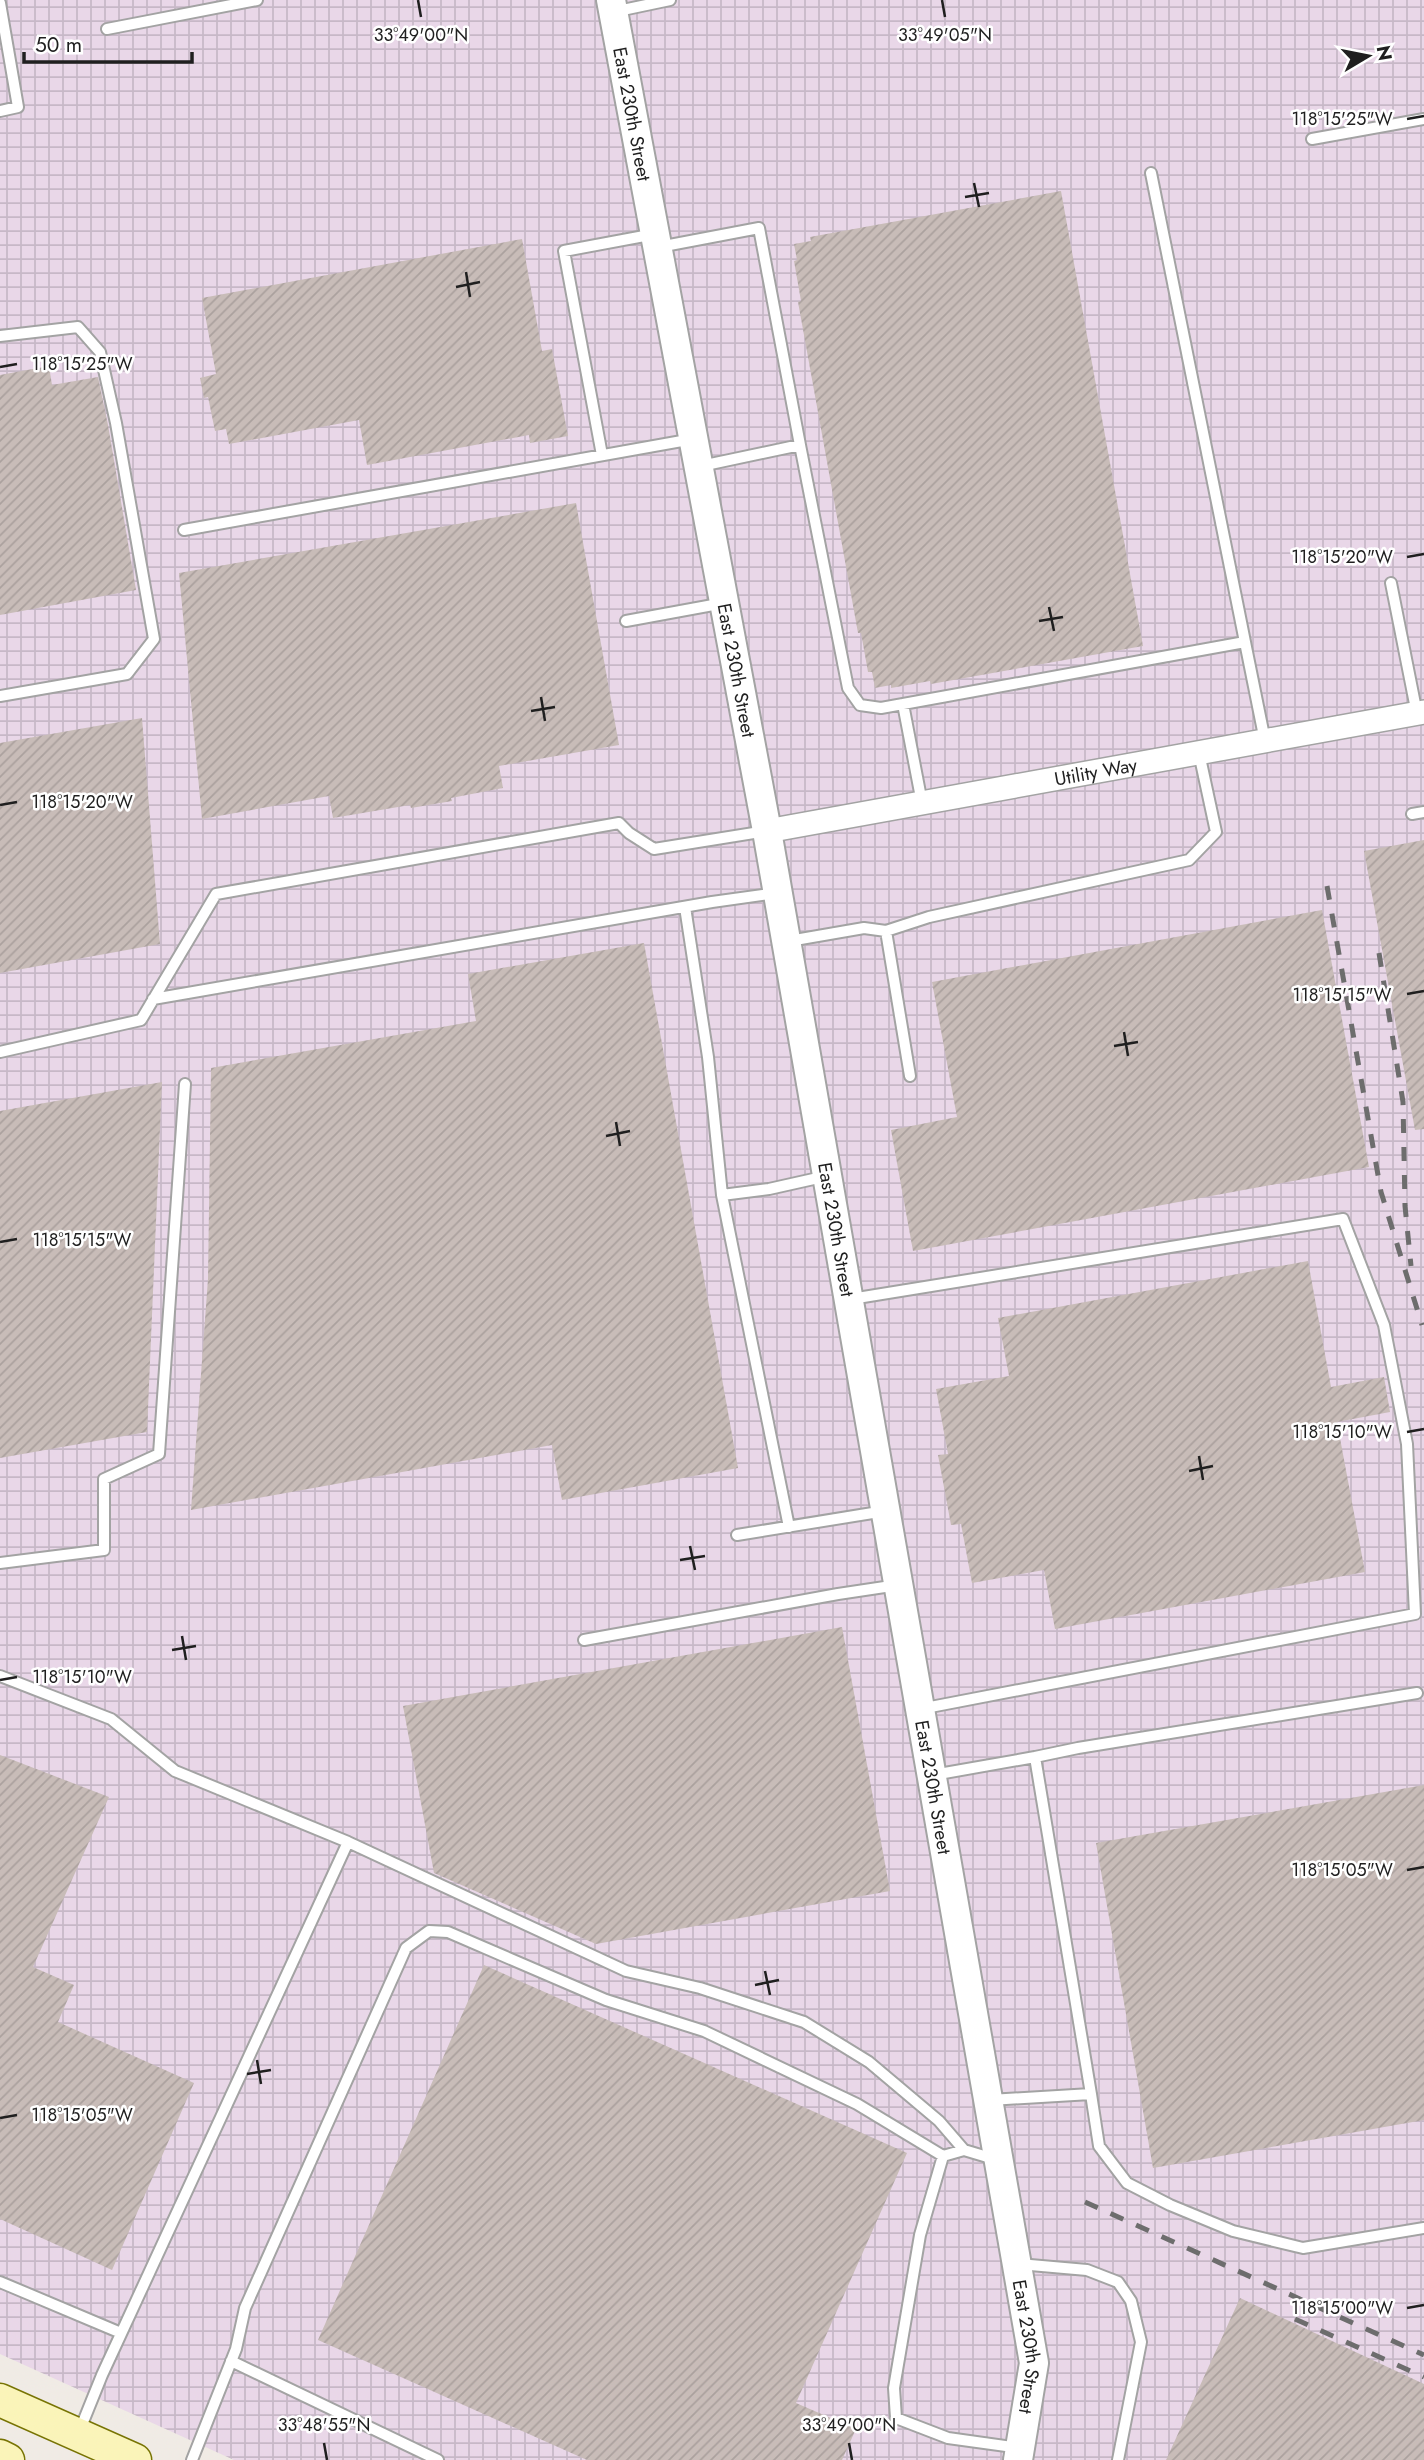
<svg xmlns="http://www.w3.org/2000/svg" width="1424" height="2460" viewBox="0 0 1424 2460" font-family="Jost,sans-serif">
  <style>
    .industrial { fill: url(#industrial-grid) }
    .building { fill: url(#building-hatch) }
    .lines { fill: none; stroke-linecap: round; stroke-linejoin: round }
    .service-casing { stroke: #a3a3a3; stroke-width: 14 }
    .minor-casing { stroke: #a3a3a3; stroke-width: 26 }
    .tertiary-casing { stroke: #a3a3a3; stroke-width: 32 }
    .secondary-casing { stroke: #787404; stroke-width: 35 }
    .service { stroke: #fff; stroke-width: 10 }
    .minor { stroke: #fff; stroke-width: 23 }
    .tertiary { stroke: #fff; stroke-width: 28 }
    .secondary { stroke: #faf4b9; stroke-width: 32 }
    .rail { stroke: #6d6d6d; stroke-width: 5; stroke-dasharray: 14 14; stroke-linecap: butt }
    .ticks { fill: none; stroke: #1f1f1f; stroke-width: 2.5 }
    .labels { text-anchor: middle; dominant-baseline: central; stroke-width: 5; stroke-linejoin: round; paint-order: stroke }
    .street-label { font-size: 19px; fill: #1f1f1f; stroke: #fff }
    .ticks-label { font-size: 18px; text-anchor: middle; fill: #1f1f1f; stroke: #fff; stroke-width: 5; stroke-linejoin: round; paint-order: stroke }
  </style>
  <defs>
    <pattern id="industrial-grid" width="8" height="8" patternUnits="userSpaceOnUse" patternTransform="scale(1.75)"><rect width="8" height="8" fill="#e9d7e8"/><path d="M0 4h8M4 0v8" fill="none" stroke="#c7b8c7"/></pattern>
    <pattern id="building-hatch" width="6" height="6" patternUnits="userSpaceOnUse" patternTransform="scale(1.75)"><rect width="6" height="6" fill="#c8bcb8"/><path d="M-1 1l2-2M0 6l6-6M5 7l2-2" fill="none" stroke="#aba19e"/></pattern>
  </defs>
  <rect width="100%" height="100%" fill="#f0ebe5"/>
  <path class="industrial" d="M 0,0 L 1424,0 L 1424,2460 L 234,2460 L 0,2354 Z"/>
  <path class="building" d="M 1061,191 L 1143,646 L 931,684 L 930,681 L 891,688 L 891,685 L 875,688 L 872,672 L 868,672 L 861,633 L 858,633 L 798,302 L 801,301 L 794,261 L 797,260 L 794,244 L 811,241 L 810,237 Z
    M 522,239 L 542,351 L 552,349 L 568,436 L 530,443 L 529,435 L 367,465 L 359,420 L 229,444 L 226,429 L 215,431 L 208,397 L 204,398 L 200,378 L 216,374 L 202,298 Z
    M 49,366 L 52,385 L 98,377 L 108,425 L 136,590 L 0,615 L 0,375 Z
    M 576,503 L 619,745 L 499,766 L 503,788 L 451,798 L 452,801 L 411,808 L 410,805 L 333,818 L 329,796 L 202,819 L 179,573 Z
    M 142,718 L 160,944 L 0,973 L 0,743 Z
    M 1424,840 L 1424,1129 L 1415,1130 L 1364,851 Z
    M 1322,910 L 1369,1167 L 913,1251 L 891,1130 L 957,1117 L 932,982 Z
    M 644,943 L 738,1468 L 562,1500 L 552,1445 L 191,1510 L 208,1279 L 211,1068 L 476,1021 L 468,974 Z
    M 162,1082 L 147,1432 L 0,1458 L 0,1111 Z
    M 1308,1261 L 1331,1387 L 1384,1377 L 1390,1412 L 1337,1422 L 1365,1572 L 1055,1629 L 1044,1570 L 972,1583 L 961,1524 L 951,1525 L 938,1455 L 948,1454 L 936,1389 L 1009,1376 L 998,1318 Z
    M 842,1627 L 890,1891 L 596,1944 L 434,1873 L 403,1706 Z
    M 0,1755 L 109,1797 L 33,1967 L 74,1985 L 58,2022 L 194,2083 L 112,2270 L 0,2219 Z
    M 1424,1785 L 1424,2120 L 1153,2168 L 1096,1843 Z
    M 484,1965 L 907,2153 L 796,2403 L 856,2429 L 842,2460 L 587,2460 L 318,2340 Z
    M 1240,2298 L 1424,2384 L 1424,2460 L 1166,2460 Z"/>
  <g class="lines">
    <defs>
      <path id="service" d="M 0,3 L 18,107 L 0,111
        M 613,12 L 670,0
        M 107,29 L 257,0
        M 1312,139 L 1424,119
        M 659,247 L 759,228 L 800,445
        M 0,336 L 78,327 L 100,352 L 116,423 L 154,639 L 127,674 L 0,696
        M 602,455 L 564,251 L 655,234
        M 701,466 L 800,445 L 848,688 L 860,705 L 881,708 L 1245,642 L 1151,173
        M 184,530 L 693,439
        M 1391,583 L 1417,714
        M 626,621 L 724,603
        M 1245,642 L 1265,741
        M 903,704 L 922,803
        M 1412,814 L 1424,812
        M 685,907 L 708,1057 L 722,1195 L 769,1189 L 827,1176
        M 886,931 L 910,1076
        M 789,941 L 864,928 L 886,931 L 929,917 L 1189,860 L 1216,832 L 1199,753
        M 153,999 L 712,902 L 777,893
        M 0,1052 L 141,1020 L 216,894 L 619,823 L 629,833 L 654,849 L 766,831
        M 722,1195 L 789,1527
        M 851,1299 L 1343,1219 L 1384,1325 L 1407,1444 L 1415,1614 L 920,1709
        M 737,1535 L 885,1511
        M 0,1563 L 104,1550 L 104,1479 L 159,1454 L 185,1084
        M 584,1640 L 838,1594 L 898,1585
        M 0,1676 L 111,1719 L 175,1771 L 348,1842 L 626,1971 L 700,1988 L 804,2022 L 869,2062 L 939,2121 L 964,2150
        M 1035,1757 L 1078,1748 L 1417,1693
        M 933,1775 L 1035,1757 L 1091,2094
        M 990,2100 L 1091,2094 L 1099,2146 L 1127,2183 L 1170,2205 L 1233,2231 L 1303,2248 L 1424,2228
        M 943,2156 L 964,2150 L 994,2159
        M 1019,2264 L 1087,2270 L 1118,2282 L 1131,2301 L 1141,2342 L 1118,2460
        M 0,2282 L 121,2333
        M 231,2361 L 438,2460
        M 79,2432 L 102,2375 L 348,1842
        M 192,2460 L 236,2349 L 245,2308 L 406,1948 L 429,1931 L 448,1932 L 606,2000 L 704,2031 L 857,2104 L 943,2156 L 920,2235 L 894,2388 L 896,2418 L 948,2438 L 1020,2448"/>
      <g id="minor">
        <path id="s1" d="M 767,831 L 1424,712"/>
      </g>
      <g id="tertiary">
        <path id="s2" d="M 611,0 L 767,831 L 1034,2363 L 1018,2460"/>
      </g>
      <path id="secondary" d="M 0,2400 L 135,2460
        M 0,2456 L 8,2460"/>
    </defs>
    <use href="#service" class="service-casing"/>
    <use href="#minor" class="minor-casing"/>
    <use href="#tertiary" class="tertiary-casing"/>
    <use href="#secondary" class="secondary-casing"/>
    <use href="#service" class="service"/>
    <use href="#minor" class="minor"/>
    <use href="#tertiary" class="tertiary"/>
    <use href="#secondary" class="secondary"/>
    <path class="rail" d="M 1327,886 L 1381,1192 L 1422,1325
      M 1379,953 L 1403,1102 L 1405,1206 L 1411,1266
      M 1085,2202 L 1424,2355
      M 1295,2319 L 1424,2377"/>
  </g>
  <path class="ticks" d="M 418,0 L 421,17M 942,0 L 945,17M 1407,119 L 1424,116M 974,183 L 979,207M 965,197 L 989,193M 466,272 L 470,297M 456,287 L 480,282M 0,367 L 17,364M 1407,557 L 1424,554M 1049,607 L 1054,631M 1039,621 L 1063,617M 541,697 L 545,721M 531,711 L 555,707M 0,805 L 17,802M 1407,994 L 1424,991M 1124,1032 L 1128,1056M 1114,1046 L 1138,1042M 616,1122 L 620,1146M 606,1136 L 630,1131M 0,1242 L 17,1239M 1407,1432 L 1424,1429M 1199,1456 L 1203,1480M 1189,1471 L 1213,1466M 690,1546 L 695,1570M 680,1560 L 705,1556M 182,1636 L 186,1660M 172,1650 L 196,1646M 0,1680 L 17,1677M 1407,1870 L 1424,1867M 765,1971 L 770,1995M 755,1985 L 779,1980M 257,2060 L 261,2084M 247,2074 L 271,2070M 0,2118 L 17,2115M 1407,2308 L 1424,2305M 324,2443 L 327,2460M 849,2443 L 852,2460"/>
  <g class="labels">
    <g class="street-label">
      <text stroke="none"><textPath href="#s2" startOffset="116">East 230th Street</textPath></text>
      <text stroke="none"><textPath href="#s2" startOffset="682">East 230th Street</textPath></text>
      <text stroke="none"><textPath href="#s1" startOffset="334">Utility Way</textPath></text>
      <text stroke="none"><textPath href="#s2" startOffset="1250">East 230th Street</textPath></text>
      <text stroke="none"><textPath href="#s2" startOffset="1816">East 230th Street</textPath></text>
      <text stroke="none"><textPath href="#s2" startOffset="2384">East 230th Street</textPath></text>
    </g>
  </g>
  <g class="ticks-label">
    <text x="421" y="41">33°49'00"N</text>
    <text x="945" y="41">33°49'05"N</text>
    <text x="1342" y="125">118°15'25"W</text>
    <text x="82" y="370">118°15'25"W</text>
    <text x="1342" y="563">118°15'20"W</text>
    <text x="82" y="808">118°15'20"W</text>
    <text x="1342" y="1001">118°15'15"W</text>
    <text x="82" y="1246">118°15'15"W</text>
    <text x="1342" y="1438">118°15'10"W</text>
    <text x="82" y="1683">118°15'10"W</text>
    <text x="1342" y="1876">118°15'05"W</text>
    <text x="82" y="2121">118°15'05"W</text>
    <text x="1342" y="2314">118°15'00"W</text>
    <text x="324" y="2431">33°48'55"N</text>
    <text x="849" y="2431">33°49'00"N</text>
  </g>
  <g transform="translate(1368 56) rotate(80)" stroke="#ffffff" stroke-width="5" paint-order="stroke">
  <path d="M0-5L12 26L0 18L-12 26Z" fill="#1f1f1f"/>
  <text y="-10" font-size="19" font-weight="bold" text-anchor="middle" fill="#1f1f1f">N</text>
  </g>
  <path d="M24 52v10h168v-10" fill="none" stroke="#1f1f1f" stroke-width="3.5"/>
  <text x="35" y="52" font-size="21" fill="#1f1f1f" stroke="#ffffff" stroke-width="5" paint-order="stroke">50 m</text>
</svg>
